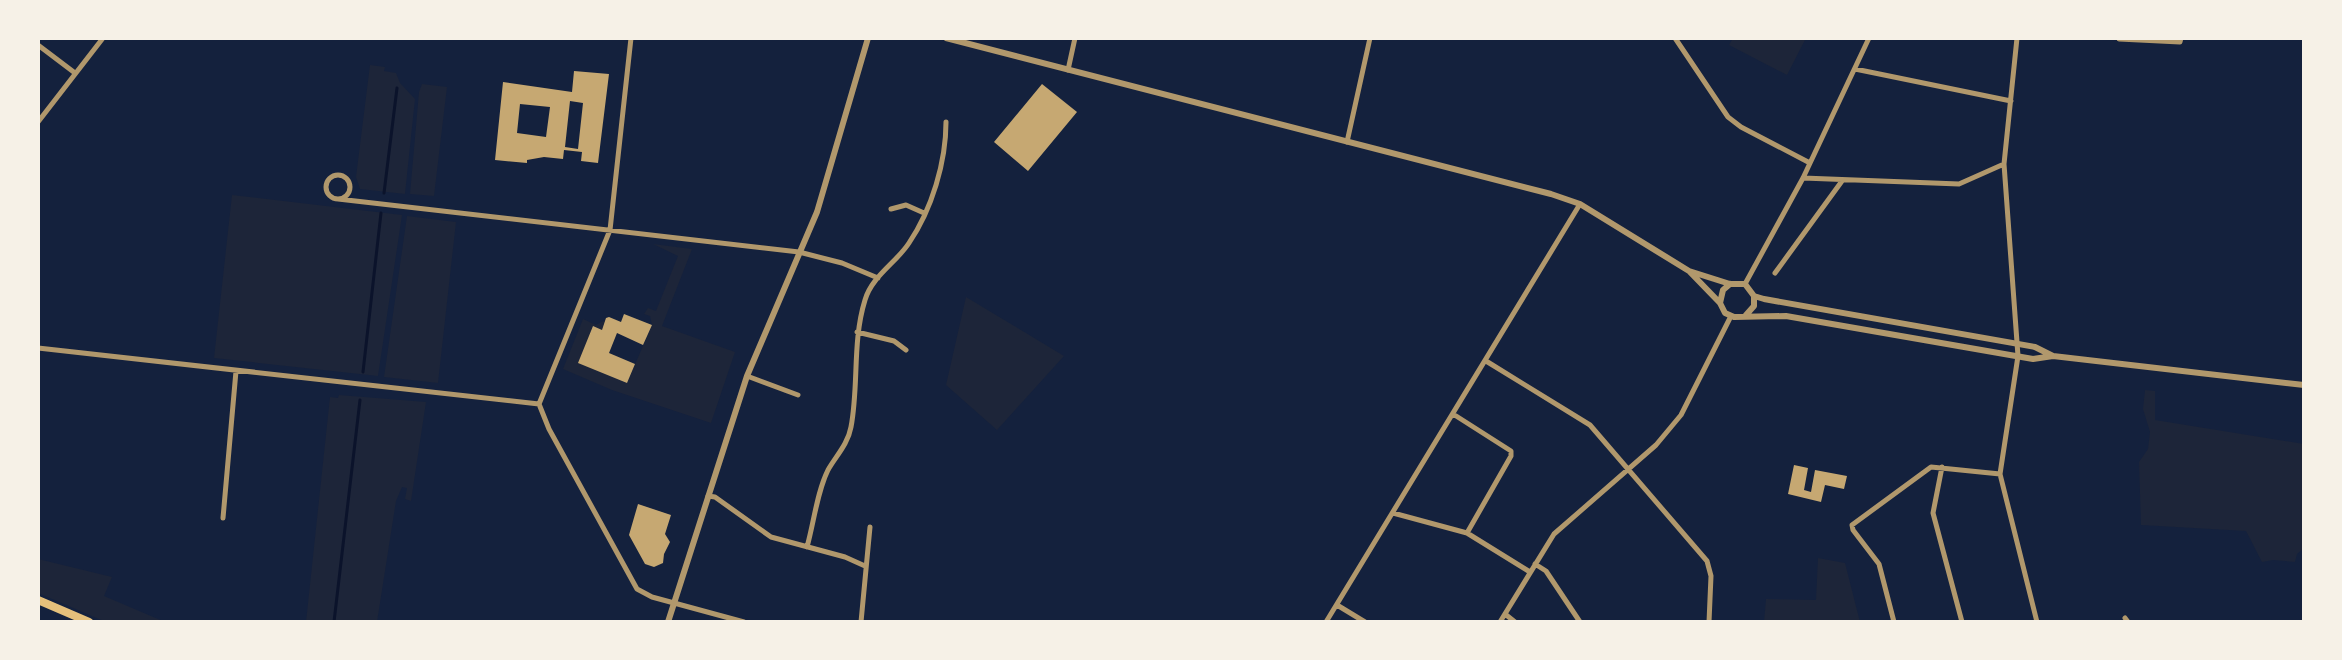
<svg xmlns="http://www.w3.org/2000/svg" width="2342" height="660" viewBox="0 0 2342 660" font-family="'Public Sans',sans-serif">
  <style>
    .green { fill: #1d2539 }
    .lines { fill: none; stroke-linecap: round; stroke-linejoin: round }
    .stream { stroke: #0b132b; stroke-width: 3 }
    .building { fill: #c6a872; fill-rule: evenodd }
    .minor { stroke: #b1986c; stroke-width: 5 }
    .tertiary { stroke: #b1986c; stroke-width: 6 }
    .primary { stroke: #e5c07b; stroke-width: 8 }
  </style>
  <rect width="100%" height="100%" fill="#14213d"/>
  <path class="green" d="M 1733,38 L 1806,38 L 1787,75 L 1729,45 Z
    M 370,65 L 385,67 L 384,71 L 396,73 L 400,83 L 415,99 L 405,194 L 360,189 L 356,177 Z
    M 422,84 L 447,87 L 434,196 L 410,194 L 419,92 Z
    M 232,195 L 402,215 L 378,376 L 214,358 Z
    M 407,216 L 456,222 L 438,383 L 384,377 Z
    M 653,244 L 692,249 L 662,326 L 735,352 L 711,423 L 612,390 L 563,369 L 583,319 L 596,325 L 605,320 L 602,330 L 593,326 L 579,363 L 627,383 L 652,325 L 650,316 L 644,314 L 648,308 L 656,311 L 678,256 Z
    M 966,297 L 1064,356 L 997,430 L 946,385 Z
    M 2145,390 L 2155,391 L 2155,420 L 2304,444 L 2304,548 L 2297,554 L 2295,562 L 2273,560 L 2262,562 L 2246,531 L 2141,525 L 2139,462 L 2148,449 L 2150,432 L 2143,409 Z
    M 339,395 L 426,402 L 411,501 L 405,499 L 407,488 L 402,487 L 396,501 L 377,622 L 306,622 L 330,397 L 338,398 Z
    M 1818,558 L 1845,563 L 1860,622 L 1764,622 L 1766,599 L 1816,600 Z
    M 38,559 L 112,577 L 104,596 L 165,622 L 106,622 L 38,593 Z"/>
  <g class="lines">
    <path class="stream" d="M 384,193 L 397,88
      M 363,372 L 381,213
      M 334,622 L 360,400"/>
  </g>
  <path class="building" d="M 574,71 L 609,74 L 598,163 L 581,161 L 582,152 L 564,150 L 563,159 L 544,157 L 527,160 L 527,163 L 495,160 L 503,82 L 572,92 ZM 570,101 L 583,103 L 578,149 L 565,147 ZM 520,104 L 550,107 L 546,137 L 517,133 Z
    M 1042,84 L 1077,112 L 1028,171 L 994,142 Z
    M 624,314 L 652,325 L 643,345 L 617,333 L 609,353 L 635,364 L 627,383 L 578,363 L 593,326 L 602,330 L 606,318 L 609,317 L 621,322 Z
    M 1794,465 L 1808,468 L 1804,490 L 1811,492 L 1815,470 L 1847,476 L 1844,489 L 1825,485 L 1821,502 L 1788,494 Z
    M 638,504 L 671,515 L 665,534 L 670,542 L 664,554 L 663,563 L 654,567 L 645,564 L 629,535 Z"/>
  <g class="lines">
    <path class="minor" d="M 1675,38 L 1728,117 L 1741,127 L 1810,163
      M 2119,39 L 2180,42 L 2181,38
      M 38,45 L 75,73
      M 1855,69 L 2011,101
      M 1068,70 L 1075,38
      M 38,122 L 103,38
      M 1347,142 L 1370,38
      M 2004,164 L 2018,356 L 2000,474 L 2037,622
      M326 187a12 12 0 1 1 24 0a12 12 0 1 1-24 0Z
      M 1803,178 L 1959,184 L 2004,164 L 2017,38
      M 338,199 L 799,252 L 842,263 L 878,278
      M 891,209 L 906,205 L 924,213
      M 1775,273 L 1842,181
      M 1745,284 L 1803,178 L 1869,38
      M 857,332 L 894,341 L 906,350
      M 38,348 L 539,404
      M 1486,361 L 1590,425 L 1707,561 L 1711,576 L 1709,622
      M 747,376 L 798,395
      M 539,404 L 610,230 L 631,38
      M 539,404 L 549,429 L 637,589 L 652,597 L 744,622
      M 1453,414 L 1511,451 L 1511,456 L 1467,533
      M 1942,467 L 1933,513 L 1962,622
      M 708,496 L 715,497 L 771,537 L 845,557 L 865,566
      M 1393,513 L 1467,533 L 1530,572
      M 223,518 L 236,371
      M 807,547 C 814,522 817,492 828,470 C 836,456 848,444 851,427 C 859,385 852,342 865,300 C 872,276 896,263 909,243 C 932,209 946,162 946,122
      M 1535,564 L 1546,571 L 1580,622
      M 1337,605 L 1365,622
      M 1505,614 L 1515,622
      M 2125,618 L 2128,622
      M 861,622 L 870,527
      M 1326,622 L 1580,204
      M 1500,622 L 1554,534 L 1656,445 L 1681,415 L 1731,316
      M 1894,622 L 1879,564 L 1853,530 L 1852,525 L 1931,467 L 2000,474"/>
    <path class="tertiary" d="M 946,38 L 1551,194 L 1580,204 L 1689,271 L 1730,284 L 1745,284 L 1754,296 L 1764,299 L 2035,347 L 2053,356
      M 1690,272 L 1720,303 L 1725,313 L 1734,317 L 1786,316 L 2033,359 L 2053,356 L 2304,385
      M 1720,303 L 1723,290 L 1730,284
      M 1746,315 L 1754,306 L 1754,296
      M 668,622 L 747,376 L 817,212 L 868,38"/>
    <path class="primary" d="M 38,600 L 89,622"/>
  </g>
  <rect width="2342" height="660" fill="none" stroke="#f6f1e7" stroke-width="80"/>
</svg>
